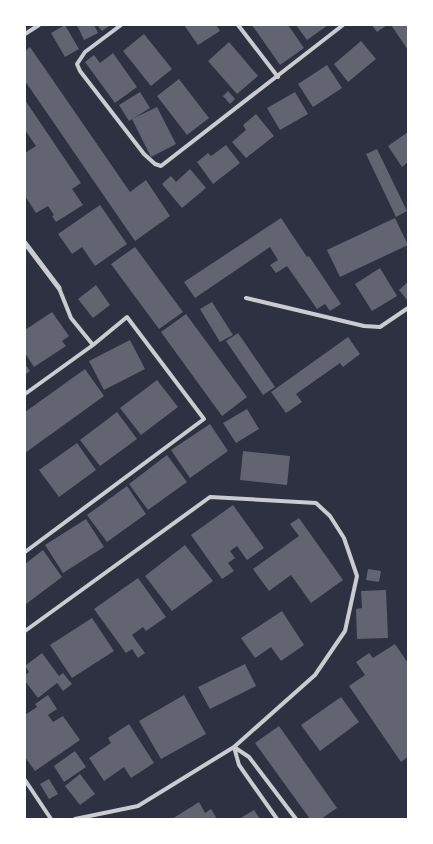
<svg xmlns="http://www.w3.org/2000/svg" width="433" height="844" viewBox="0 0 433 844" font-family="Cabin,sans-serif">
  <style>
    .building { fill: #626471 }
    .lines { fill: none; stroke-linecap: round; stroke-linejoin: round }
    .service { stroke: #caccd0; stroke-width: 4 }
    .minor { stroke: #caccd0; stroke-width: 5 }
  </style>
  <rect width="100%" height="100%" fill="#2d3142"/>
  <path class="building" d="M 65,25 L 79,49 L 65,57 L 51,33 Z
    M 77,25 L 94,25 L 98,33 L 84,40 Z
    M 97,25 L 111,25 L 102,31 Z
    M 184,25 L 216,25 L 220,31 L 198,45 Z
    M 252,25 L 288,25 L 304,48 L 280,65 Z
    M 296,25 L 328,25 L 307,40 Z
    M 372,25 L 387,25 L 377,32 Z
    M 391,25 L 408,25 L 408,50 Z
    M 144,34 L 172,69 L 151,86 L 123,51 Z
    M 361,41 L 376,59 L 348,82 L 334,64 Z
    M 229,42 L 258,76 L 237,94 L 208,61 Z
    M 30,47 L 130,192 L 146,180 L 170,216 L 135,241 L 25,81 L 25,51 Z
    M 113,53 L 137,87 L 115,103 L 85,62 L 94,55 L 100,63 Z
    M 327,65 L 342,88 L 313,107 L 298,84 Z
    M 179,79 L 209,118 L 187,135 L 157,96 Z
    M 228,91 L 235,99 L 230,104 L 223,96 Z
    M 140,92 L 150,108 L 129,121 L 119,105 Z
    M 295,92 L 308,114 L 280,130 L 267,108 Z
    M 25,100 L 81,183 L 72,189 L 83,205 L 56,222 L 52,216 L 54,215 L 48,206 L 36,213 L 25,196 L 25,153 L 36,146 L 25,130 Z
    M 157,107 L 176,144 L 151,157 L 132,119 Z
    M 256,114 L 274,136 L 246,158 L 232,142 L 246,130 L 243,125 Z
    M 408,132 L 408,162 L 402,167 L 388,146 Z
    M 226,145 L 240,163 L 213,184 L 197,162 L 208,153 L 211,156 Z
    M 377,149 L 407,211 L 396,217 L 366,154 Z
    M 190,169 L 206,188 L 182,208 L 162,184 L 171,176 L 176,182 Z
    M 100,205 L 127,244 L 95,266 L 82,247 L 72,254 L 58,234 Z
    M 281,218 L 307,257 L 309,256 L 341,304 L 330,311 L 325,304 L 317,309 L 287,266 L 276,273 L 270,265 L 278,260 L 270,247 L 195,298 L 184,282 Z
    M 395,218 L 408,245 L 340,277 L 327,250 Z
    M 135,247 L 183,312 L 159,329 L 111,264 Z
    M 380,268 L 397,296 L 372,311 L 355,284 Z
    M 408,282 L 408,301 L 399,290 Z
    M 96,285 L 110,305 L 93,318 L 78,299 Z
    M 212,302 L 233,335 L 220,342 L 200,309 Z
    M 52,312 L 69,336 L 62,341 L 66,346 L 34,367 L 25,353 L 25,330 Z
    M 186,314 L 247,397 L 222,416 L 161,332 Z
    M 238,333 L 275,387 L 263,395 L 226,341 Z
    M 348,337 L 360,354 L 343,367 L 340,363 L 296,394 L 302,402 L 286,413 L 271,392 Z
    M 130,340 L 145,369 L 104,390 L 89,361 Z
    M 25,364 L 30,371 L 25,375 Z
    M 85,369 L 104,396 L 25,453 L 25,412 Z
    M 157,380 L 178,407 L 141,435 L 120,408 Z
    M 247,409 L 259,429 L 236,443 L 223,423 Z
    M 117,412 L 137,439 L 100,466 L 80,440 Z
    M 210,424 L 228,451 L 190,478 L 171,450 Z
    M 77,443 L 96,470 L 59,497 L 39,470 Z
    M 243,451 L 290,456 L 287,485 L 240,480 Z
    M 167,455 L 187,482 L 148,510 L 129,484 Z
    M 127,486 L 146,514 L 107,542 L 87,515 Z
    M 233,505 L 264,548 L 247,560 L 237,546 L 230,551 L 235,558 L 228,563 L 234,571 L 222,579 L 191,535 Z
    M 299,518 L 343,580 L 311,603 L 291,575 L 269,591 L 253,569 L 299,536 L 290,524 Z
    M 86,519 L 104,547 L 63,573 L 45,545 Z
    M 185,545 L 213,581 L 172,611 L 145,576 Z
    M 43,550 L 62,577 L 26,604 L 25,564 Z
    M 368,569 L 381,571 L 379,582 L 366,580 Z
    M 138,578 L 166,617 L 146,631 L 143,627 L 132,635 L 145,653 L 138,658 L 132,649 L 126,653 L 94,609 Z
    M 386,590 L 388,638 L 357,639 L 356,609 L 362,608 L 361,591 Z
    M 282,611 L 304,645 L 281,661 L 271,647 L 255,658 L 241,638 Z
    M 92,618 L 114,651 L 72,678 L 50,645 Z
    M 395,644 L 408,663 L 408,757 L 401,762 L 349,686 L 365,675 L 356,662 L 369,653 L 373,658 Z
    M 42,653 L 59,676 L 63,673 L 72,684 L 63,691 L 57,683 L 38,698 L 25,681 L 25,675 L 29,672 L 25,666 Z
    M 245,664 L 256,686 L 210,709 L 198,687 Z
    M 48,695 L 57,709 L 48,715 L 53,722 L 63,716 L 80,740 L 35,771 L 25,757 L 25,715 L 37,707 L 35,704 Z
    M 184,695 L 206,734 L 161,759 L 139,721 Z
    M 341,697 L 359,722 L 320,751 L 301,725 Z
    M 129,724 L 154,763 L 131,778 L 124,767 L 104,781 L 89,758 L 111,743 L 108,738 Z
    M 279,726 L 337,808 L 321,819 L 310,819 L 255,743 Z
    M 75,751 L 86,767 L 64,782 L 54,766 Z
    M 80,774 L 95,794 L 80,805 L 65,786 Z
    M 49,779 L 58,794 L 49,799 L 40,784 Z
    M 199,802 L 205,813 L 211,809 L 217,819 L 172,819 Z
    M 254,810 L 260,819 L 239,819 Z"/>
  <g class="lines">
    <path class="service" d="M 121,25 L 85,52 L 77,64 L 80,71 L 144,154 L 155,164 L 161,166 L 343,25
      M 238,25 L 278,77
      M 25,34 L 39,25
      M 246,298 L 364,326 L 380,327 L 408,308
      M 25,394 L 93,345
      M 25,552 L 204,419 L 127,317 L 93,345 L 71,318 L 59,288
      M 25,631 L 210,497 L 316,503 L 330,516 L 344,538 L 357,576 L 345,631 L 315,675 L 234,747 L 138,806 L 75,819
      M 25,780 L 51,819
      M 277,819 L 239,765 L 234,747 L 249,757 L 296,819"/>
    <path class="minor" d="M 25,243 L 59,288"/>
  </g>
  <rect width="433" height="844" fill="none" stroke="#ffffff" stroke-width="52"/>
</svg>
